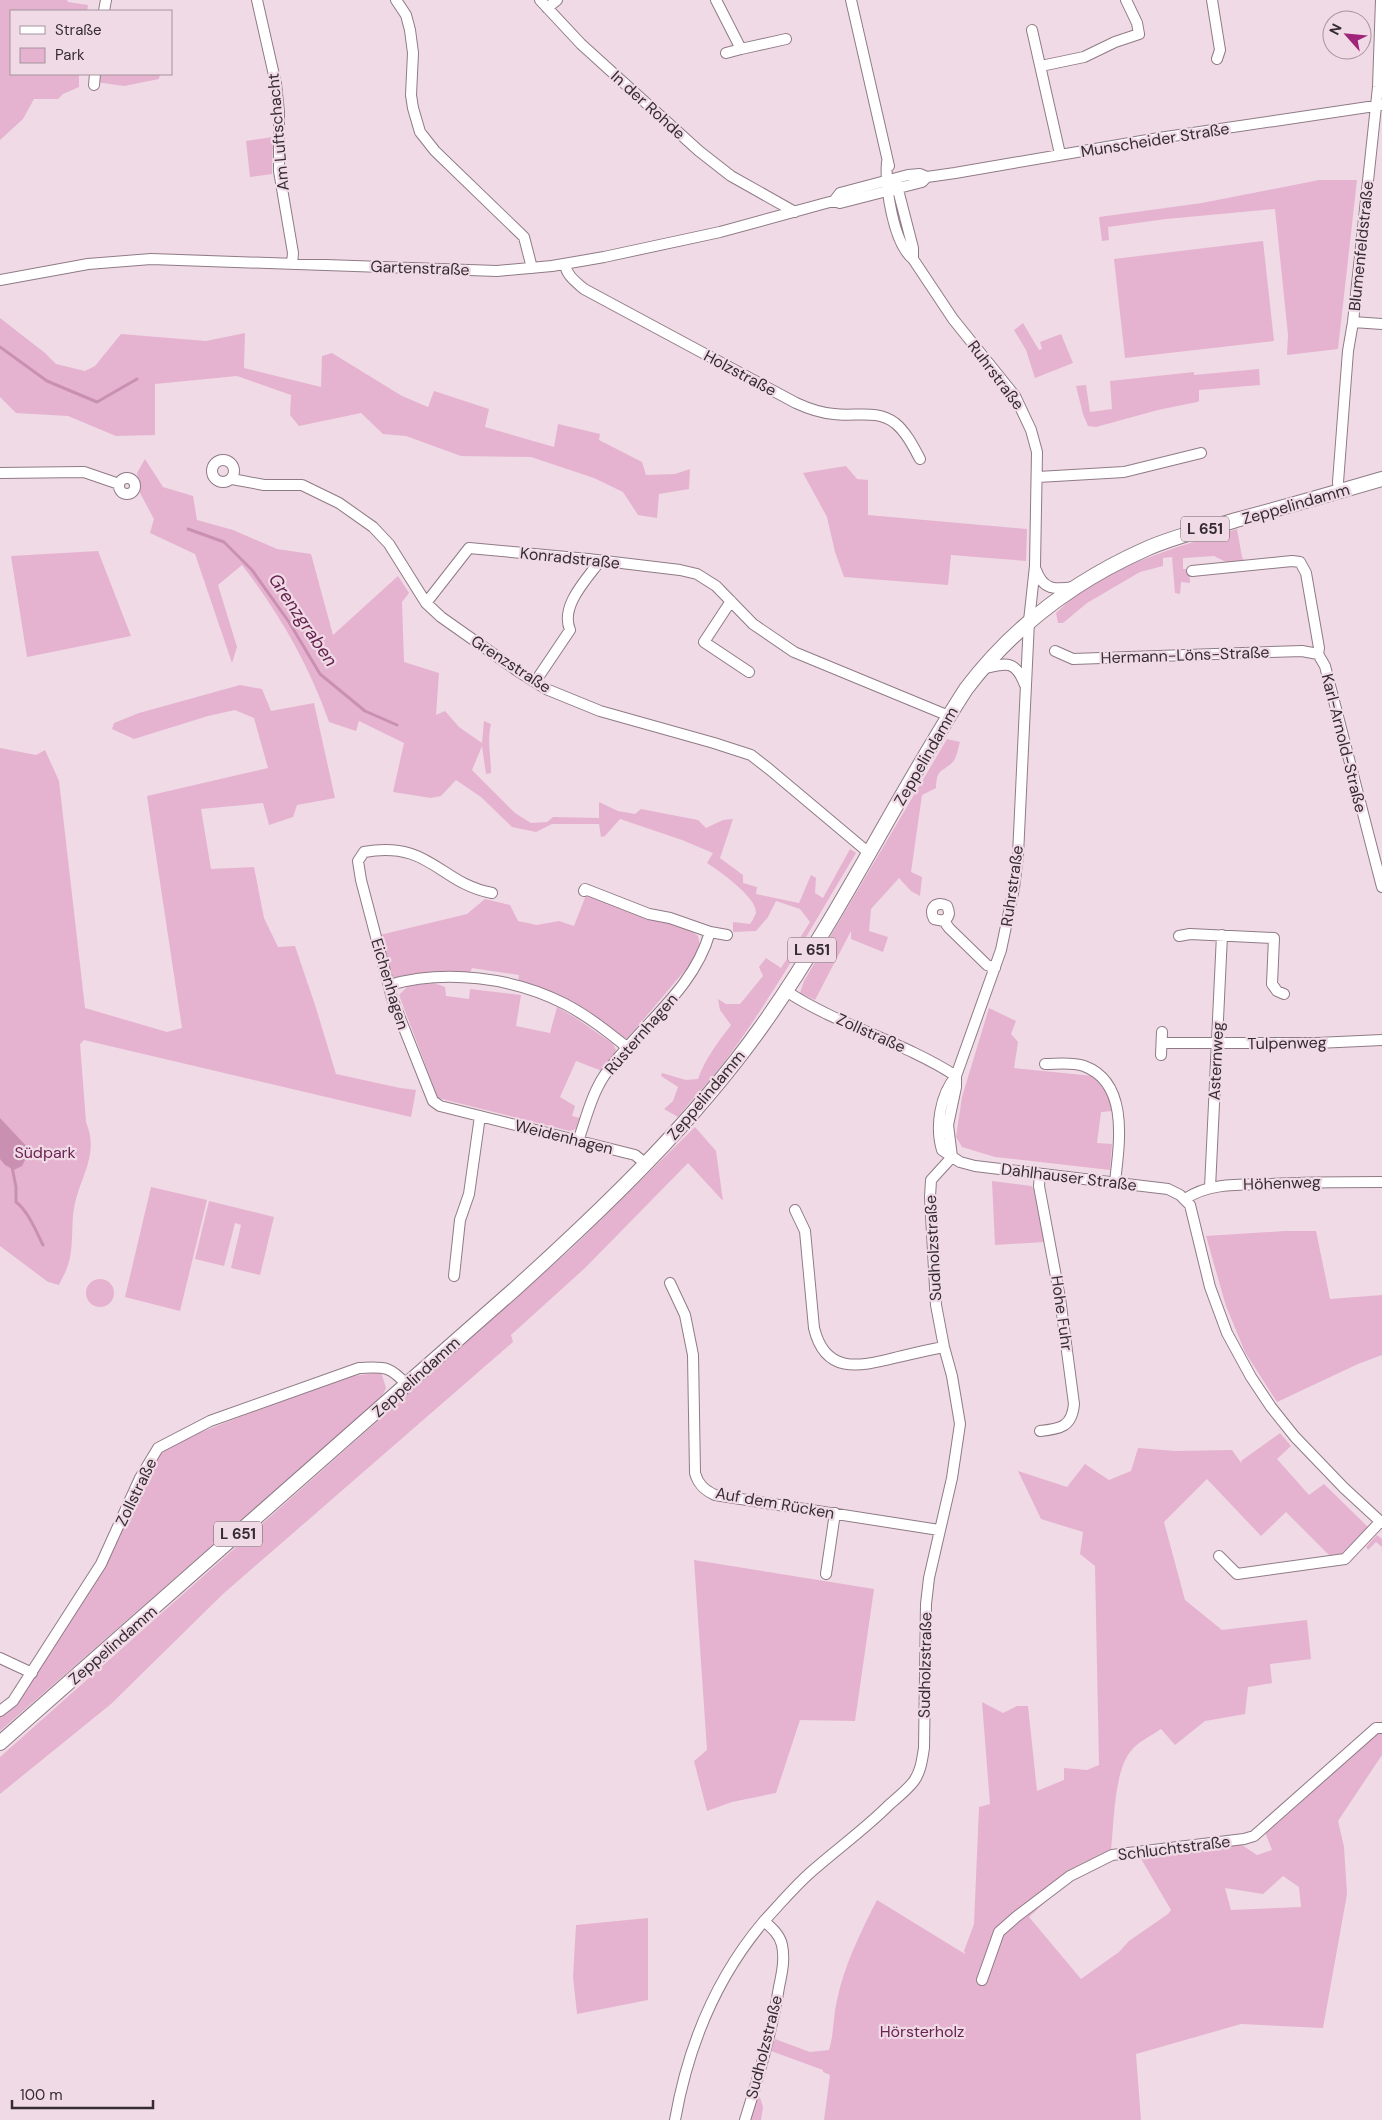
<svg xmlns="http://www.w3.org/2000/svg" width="1382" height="2120" viewBox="0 0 1382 2120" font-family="'DM Sans',sans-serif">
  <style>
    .green { fill: #e5b3d0; fill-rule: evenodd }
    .water { fill: #ca90b2 }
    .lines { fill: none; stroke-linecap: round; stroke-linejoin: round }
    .stream { stroke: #ca90b2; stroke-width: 3 }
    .minor-casing { stroke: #8f7b86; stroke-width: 12 }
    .major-casing { stroke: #8f7b86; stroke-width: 16 }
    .minor { stroke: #fff; stroke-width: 10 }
    .major { stroke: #fff; stroke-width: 14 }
    .labels { text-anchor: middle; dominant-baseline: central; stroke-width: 4.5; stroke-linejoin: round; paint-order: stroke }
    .shield { fill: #f0dae6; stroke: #6d6067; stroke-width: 1 }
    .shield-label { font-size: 15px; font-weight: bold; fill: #352c31 }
    .street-label { font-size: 16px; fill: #352c31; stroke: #f0dae6 }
    .park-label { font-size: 16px; fill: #692451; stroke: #f0dae6 }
    .water-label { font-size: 18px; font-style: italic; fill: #66214f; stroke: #f0dae6 }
  </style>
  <rect width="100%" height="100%" fill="#f0dae6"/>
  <path class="green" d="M 0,0 L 67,0 L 68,2 L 88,5 L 87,11 L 11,11 L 11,74 L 79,74 L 79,87 L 63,94 L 58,99 L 34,99 L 23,119 L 0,140 Z
    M 98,74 L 160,74 L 159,79 L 124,86 L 96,82 Z
    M 273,137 L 272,174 L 250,177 L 246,141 Z
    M 1319,180 L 1357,180 L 1338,349 L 1287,355 L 1288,335 L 1275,209 L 1166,219 L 1108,227 L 1109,240 L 1102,241 L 1099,217 L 1202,203 Z
    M 1263,241 L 1274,341 L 1125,358 L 1114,259 Z
    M 0,318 L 45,353 L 56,364 L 85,371 L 95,366 L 121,334 L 206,341 L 245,333 L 244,368 L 321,387 L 322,356 L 332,353 L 402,396 L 428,407 L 434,391 L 489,409 L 485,427 L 554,447 L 558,424 L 600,434 L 599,440 L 642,462 L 646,475 L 675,474 L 690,469 L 689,489 L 659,494 L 657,518 L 638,515 L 623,492 L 594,478 L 531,457 L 461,456 L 406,436 L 383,434 L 361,413 L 299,426 L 290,415 L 291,395 L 237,376 L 155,384 L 155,435 L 116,436 L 68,416 L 16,413 L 0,397 Z
    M 1023,323 L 1039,350 L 1042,349 L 1040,342 L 1061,334 L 1073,363 L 1035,378 L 1026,350 L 1014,330 Z
    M 1259,369 L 1260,385 L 1199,390 L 1199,401 L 1197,402 L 1158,410 L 1096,427 L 1088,426 L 1083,414 L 1076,386 L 1086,385 L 1090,412 L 1112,409 L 1110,381 L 1194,372 L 1194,375 Z
    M 145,459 L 163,487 L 193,496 L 197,520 L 233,530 L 277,549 L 311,554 L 333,635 L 398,576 L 409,593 L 402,602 L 404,662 L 439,673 L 436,715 L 445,711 L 459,727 L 482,743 L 484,721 L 491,724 C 487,740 491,757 491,773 L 486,774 L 482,746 L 472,770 L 515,813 L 531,823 L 547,822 L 553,817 L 599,818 L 599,802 L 618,811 L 635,814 L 641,809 L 698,820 L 706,828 L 723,820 L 733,819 L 720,858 L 743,875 L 743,883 L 757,887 L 756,894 L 799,903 L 811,875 L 816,878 L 815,893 L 823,898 L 850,849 L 856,853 C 814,923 774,995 725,1061 C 710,1081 693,1098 678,1117 L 664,1109 L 673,1101 L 678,1087 L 661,1076 L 662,1073 L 686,1080 L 698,1079 C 705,1059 718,1042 731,1025 L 720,1010 L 718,999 L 726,1004 L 740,1004 L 763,976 L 759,967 L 766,958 L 781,968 L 810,922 L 800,909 L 776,901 L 768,917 L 756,931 L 733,932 L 733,922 L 750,924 C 752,921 755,916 756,913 C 757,897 719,871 707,863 L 713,853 L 682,840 L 620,819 L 605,836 L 601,837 L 599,824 L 552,824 L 536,832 L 512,827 L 481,797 L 456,780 L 441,796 L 431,798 L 393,792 L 404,743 L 359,721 L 356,731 L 329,722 C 309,665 279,613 242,565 L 218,585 L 237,647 L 232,663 L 195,554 L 150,533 L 154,519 L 140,493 L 137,473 Z
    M 846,466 L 857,479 L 868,480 L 868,515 L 1027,529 L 1026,561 L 951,555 L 948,585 L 844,577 L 835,552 L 827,517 L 803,473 Z
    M 1237,529 L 1242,557 L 1246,564 L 1230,564 L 1214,556 L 1183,558 L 1183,569 L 1189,569 L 1190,583 L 1181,582 L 1180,594 L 1175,593 L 1172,557 L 1163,558 L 1163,566 L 1140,572 L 1087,603 L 1063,623 L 1058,623 L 1056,613 C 1065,605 1074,595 1085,588 C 1134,559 1182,545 1237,529 Z
    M 98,551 L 131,636 L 27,657 L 11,556 Z
    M 240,685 L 262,689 L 271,711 L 314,703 L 335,798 L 297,805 L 293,817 L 269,825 L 263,803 L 201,809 L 211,869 L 254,867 L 264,918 L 278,947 L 295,946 L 316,1008 L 336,1074 L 400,1088 L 416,1090 L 411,1117 L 84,1040 L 80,1044 L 86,1122 C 99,1154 82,1173 75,1203 C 70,1224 75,1247 67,1268 C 65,1274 61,1280 59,1285 L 48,1282 L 0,1246 L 0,748 L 36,755 L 45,750 L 59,781 L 85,1008 L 167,1032 L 182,1028 L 147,796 L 268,768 L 254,718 L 235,710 L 208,716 L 134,739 L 112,729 L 114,723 L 139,713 Z
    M 947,739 L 960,742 C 958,748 957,757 953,762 C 941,773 937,768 936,788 L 922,795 L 911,872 L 922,877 L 920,896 L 911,891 L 899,878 L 871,909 L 869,931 L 888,937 L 883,952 L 851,939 L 851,931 L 815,1000 L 800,993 L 804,981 Z
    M 586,895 L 691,931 L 698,936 L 700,945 L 692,962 L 627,1039 L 518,983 L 519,975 L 472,968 L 469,975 L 436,973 L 391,978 L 380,935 L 467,914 L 485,899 L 510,905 L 518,921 L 537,925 L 559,921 L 574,926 Z
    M 434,983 L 445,987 L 446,996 L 469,999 L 470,989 L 521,995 L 516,1026 L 550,1033 L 557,1007 L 576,1018 L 613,1044 L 616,1050 L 614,1056 L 602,1071 L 576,1061 L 560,1097 L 575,1106 L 572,1116 L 580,1118 L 576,1129 L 570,1131 L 438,1098 L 399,995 L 408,986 Z
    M 989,1008 L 1016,1021 L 1011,1034 L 1018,1042 L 1014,1068 L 1093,1076 L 1107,1093 L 1113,1111 L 1101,1112 L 1097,1143 L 1112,1144 L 1110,1170 L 995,1157 L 962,1147 L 956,1137 L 962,1097 Z
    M 695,1127 L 716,1151 L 723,1201 L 688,1163 L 585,1268 L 511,1335 L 513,1342 L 223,1594 L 111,1704 L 0,1794 L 0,1757 L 571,1249 Z
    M 992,1181 L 1031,1186 L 1034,1189 L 1045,1242 L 995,1245 Z
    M 151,1187 L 207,1200 L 180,1311 L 125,1297 Z
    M 209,1201 L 274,1217 L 260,1275 L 231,1268 L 241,1225 L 235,1223 L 224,1266 L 195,1259 Z
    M 1284,1231 L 1316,1231 L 1330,1299 L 1382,1295 L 1382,1355 L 1358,1364 L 1277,1402 L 1245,1352 L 1226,1306 L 1206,1236 Z
    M86 1293a14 14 0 1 1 28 0a14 14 0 1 1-28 0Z
    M 381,1372 L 386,1388 L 381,1398 L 0,1731 L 0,1715 L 107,1559 L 157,1455 L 176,1442 L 270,1405 L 354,1376 Z
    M 1280,1433 L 1291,1446 L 1277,1459 L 1309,1495 L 1324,1484 L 1368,1527 L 1342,1554 L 1329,1555 L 1286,1512 L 1261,1536 L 1207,1479 L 1164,1522 L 1185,1600 L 1222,1630 L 1307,1620 L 1311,1659 L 1270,1664 L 1272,1683 L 1248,1687 L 1245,1714 L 1205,1721 L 1175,1745 L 1161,1729 C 1151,1736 1137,1742 1130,1752 C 1114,1773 1114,1823 1111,1850 L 1080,1870 L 1029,1917 L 1081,1979 L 1119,1952 L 1129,1941 L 1168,1914 L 1171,1910 L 1140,1857 L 1239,1843 L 1257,1855 L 1272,1850 L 1265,1832 L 1374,1734 L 1382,1733 L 1382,1755 L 1338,1821 L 1344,1847 L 1347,1894 L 1323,2028 L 1241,2024 L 1136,2054 L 1141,2120 L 824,2120 L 830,2075 L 823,2072 L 823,2070 L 771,2051 L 775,2039 L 810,2052 L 829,2050 C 834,2034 833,2017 837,2000 C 844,1966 861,1931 877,1900 L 965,1954 L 964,1951 L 974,1924 L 979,1807 L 990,1804 L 982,1702 L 1003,1713 L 1017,1706 L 1028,1706 L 1037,1791 L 1064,1780 L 1064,1768 L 1087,1770 L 1099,1765 L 1095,1566 L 1080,1554 L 1083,1532 L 1041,1519 L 1018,1471 L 1067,1487 L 1085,1464 L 1109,1480 L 1131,1471 L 1138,1448 L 1175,1451 L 1232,1450 L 1242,1464 L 1241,1461 ZM 1283,1876 L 1299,1887 L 1301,1907 L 1231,1910 L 1225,1888 L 1263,1894 Z
    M 1377,1535 L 1382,1539 L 1382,1547 L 1376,1542 L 1368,1550 L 1366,1547 Z
    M 694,1560 L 874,1589 L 855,1721 L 800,1720 L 776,1793 L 732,1802 L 707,1811 L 694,1761 L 707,1750 Z
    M 648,1918 L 648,2000 L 577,2014 L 573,1977 L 576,1925 Z
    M 758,2091 L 763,2107 L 761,2120 L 750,2120 Z"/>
  <path class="water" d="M 0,1118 L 30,1150 L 22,1166 L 14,1170 L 5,1165 L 0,1159 Z"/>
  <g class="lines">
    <path class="stream" d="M 0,347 L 47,381 L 97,402 L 137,379
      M 188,529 L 224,542 L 252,570 L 289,622 L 320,674 L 365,711 L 397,725
      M 26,1150 L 74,1153
      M 12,1167 L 16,1187 L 16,1202 C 28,1211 36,1231 43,1245"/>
    <defs>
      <path id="minor" d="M 257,0 L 276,84 L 279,112 L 279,171 L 293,253 L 292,264
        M 396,0 L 406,15 L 410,30 L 413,53 L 411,95 L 413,108 L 420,132 L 435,151 L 524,237 L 532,268
        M 540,0 L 581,44 L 699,151 L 731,176 L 795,212
        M 716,0 L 741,49 L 786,39
        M 851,0 L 889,166
        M 1212,0 L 1220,50 L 1217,59
        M 547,8 L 557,0
        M 104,11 L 106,0
        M 1032,30 L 1060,154
        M 726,53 L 741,49
        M 1041,66 L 1084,57 L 1115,42 L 1139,34 L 1137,23 L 1126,0
        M 94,85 L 95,74
        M 887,162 C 885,186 893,243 913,259 L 953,319 L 1015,396 L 1031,430 L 1037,452 L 1035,566 L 1029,621 L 1018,855 L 1014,888 L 1001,950 L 956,1076 C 940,1095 935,1127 942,1150 L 960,1162 L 975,1166 L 1168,1189 L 1180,1195 L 1190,1205 L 1210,1287 L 1227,1333 L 1251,1377 L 1271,1407 L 1295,1437 L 1344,1488 L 1382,1523
        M 896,182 L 913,248 L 913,259
        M 834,201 L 840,193 L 908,175 L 920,174 L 927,177 L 955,173 L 1159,138 L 1382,105
        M 565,264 C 566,275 576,282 584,289 L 796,403 C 809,409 821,413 834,414 C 855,417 877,409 895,423 C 906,432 913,446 920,459
        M 0,280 L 88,264 L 151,259 L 497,271 L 552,266 L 604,257 L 720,232 L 826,203 L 834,201 L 840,203 L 922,182 L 927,177
        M 1353,322 L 1382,324
        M212 471a11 11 0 1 1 22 0a11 11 0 1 1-22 0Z
        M 0,473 L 84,472 L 119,484
        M 1038,477 L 1124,472 L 1201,453
        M119 486a8 8 0 1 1 16 0a8 8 0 1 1-16 0Z
        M 232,479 L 264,485 L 302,485 L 339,503 L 373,527 L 389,544 L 426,603 L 441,617 L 519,672 L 546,689 L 600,711 L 714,743 L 751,755 L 769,769 L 869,853
        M 1339,491 L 1338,482 L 1348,351 L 1353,322 L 1378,87 L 1381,0
        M 1036,570 C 1043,590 1055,590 1074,587
        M 1192,571 L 1292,561 L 1300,562 L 1306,573 L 1319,648 L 1318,654 L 1325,666 L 1382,887
        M 731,601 L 704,642 L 749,672
        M 426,603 L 469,548 L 588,559 L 680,570 L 697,574 L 716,586 L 753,624 L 794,652 L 949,716
        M 1055,651 L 1073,659 L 1302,651 L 1318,654
        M 982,669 C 1006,663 1015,659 1025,685
        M 535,682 L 570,630 C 560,606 586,580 600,561
        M 584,891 L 585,889 L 649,914 L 670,918 L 710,932 L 727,935
        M 492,893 C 439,883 430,840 364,852 L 358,861 L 361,880 L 392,998 L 433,1101 L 440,1106 L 635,1155 L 646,1164
        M 944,921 L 934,919 C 928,909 936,900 947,906 C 950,913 950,916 944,921 L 949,928 L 987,965 L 995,968
        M 1179,936 L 1190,934 L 1274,938 L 1272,984 L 1277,991 L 1284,994
        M 389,985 C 445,969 513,977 565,1004 C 588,1016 608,1032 628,1048
        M 786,991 C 839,1026 902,1041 956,1076
        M 1162,1043 L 1317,1043 L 1382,1040
        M 1161,1055 L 1162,1032
        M 1045,1064 C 1057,1064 1072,1062 1084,1066 C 1130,1083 1119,1145 1115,1182
        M 578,1141 C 586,1119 591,1096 604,1076 C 638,1027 693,992 710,932
        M 952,1157 L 948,1125 L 956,1087 L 956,1076
        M 1040,1174 L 1039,1186 L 1060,1298 L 1074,1404 C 1072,1427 1060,1429 1040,1431
        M 1210,1188 L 1222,935
        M 1185,1199 C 1210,1182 1242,1185 1271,1184 C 1308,1182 1345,1182 1382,1182
        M 795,1210 L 805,1231 L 814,1328 C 825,1374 858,1367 894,1358 C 911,1354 927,1350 944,1347
        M 454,1276 L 460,1220 L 469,1194 L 480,1116
        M 670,1283 L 685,1315 L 693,1355 L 695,1473 C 698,1484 704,1490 715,1495 L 939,1530
        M 1219,1556 L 1237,1574 L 1345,1559 L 1380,1522
        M 826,1574 L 835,1513
        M 0,1658 L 32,1673
        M 0,1711 L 13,1701 L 101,1564 L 140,1478 L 158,1448 L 210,1421 L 359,1368 C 384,1367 389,1365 407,1385
        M 982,1980 L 999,1932 L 1016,1917 L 1070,1876 L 1112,1855 L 1244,1839 L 1254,1836 L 1376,1728 L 1382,1728
        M 675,2120 C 688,2046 715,1979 764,1921 C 779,1905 795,1886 811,1872 C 837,1849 865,1829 889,1805 C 898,1797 907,1790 914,1781 C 921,1771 922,1760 924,1748 L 926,1604 L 929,1578 L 952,1478 L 960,1424 L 952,1376 L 944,1347 L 936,1305 L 930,1197 L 931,1180 L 952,1157
        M 745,2120 C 759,2076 772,2032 779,1987 C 782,1973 785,1959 782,1945 C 780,1935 772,1928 764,1921"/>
      <path id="major" d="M 0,1743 L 516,1288 C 604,1208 692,1124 762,1026 C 838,919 895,799 966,689 C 1013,627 1076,580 1146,549 C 1175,536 1207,529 1236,520 C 1285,507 1334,493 1382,479"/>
    </defs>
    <use href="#minor" class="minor-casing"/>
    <use href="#major" class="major-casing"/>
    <use href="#minor" class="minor"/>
    <use href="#major" class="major"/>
  </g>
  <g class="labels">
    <g class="shield">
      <rect x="1181" y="516.5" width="48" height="25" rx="4"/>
      <rect x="788" y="937.5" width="48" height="25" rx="4"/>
      <rect x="214" y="1521.5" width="48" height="25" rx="4"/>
    </g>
    <g class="shield-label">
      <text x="1205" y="529">L 651</text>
      <text x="812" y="950">L 651</text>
      <text x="238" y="1534">L 651</text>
    </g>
    <g class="street-label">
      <text transform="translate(648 105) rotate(42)">In der Rohde</text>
      <text transform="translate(278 132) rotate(-95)">Am Luftschacht</text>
      <text transform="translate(1155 140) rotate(-9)">Munscheider Straße</text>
      <text transform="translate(1361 246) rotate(-84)">Blumenfeldstraße</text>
      <text transform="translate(420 268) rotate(2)">Gartenstraße</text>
      <text transform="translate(740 373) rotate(28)">Holzstraße</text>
      <text transform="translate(996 375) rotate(53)">Ruhrstraße</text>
      <text transform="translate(1296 504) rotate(-16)">Zeppelindamm</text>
      <text transform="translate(570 558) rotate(6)">Konradstraße</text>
      <text transform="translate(1185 655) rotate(-2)">Hermann-Löns-Straße</text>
      <text transform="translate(511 664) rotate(33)">Grenzstraße</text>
      <text transform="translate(1344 743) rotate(76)">Karl-Arnold-Straße</text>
      <text transform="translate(926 756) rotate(-60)">Zeppelindamm</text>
      <text transform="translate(1012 886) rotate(-82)">Ruhrstraße</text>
      <text transform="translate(390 984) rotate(73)">Eichenhagen</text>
      <text transform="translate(871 1033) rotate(24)">Zollstraße</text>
      <text transform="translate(641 1034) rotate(-49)">Rüsternhagen</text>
      <text transform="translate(1287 1043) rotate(-1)">Tulpenweg</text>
      <text transform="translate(1216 1061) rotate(-87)">Asternweg</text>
      <text transform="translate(706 1095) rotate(-50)">Zeppelindamm</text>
      <text transform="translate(564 1137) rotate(14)">Weidenhagen</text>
      <text transform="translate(1069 1177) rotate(7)">Dahlhauser Straße</text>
      <text transform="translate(1282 1183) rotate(-2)">Höhenweg</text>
      <text transform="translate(933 1248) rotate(-93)">Sudholzstraße</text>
      <text transform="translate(1062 1313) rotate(82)">Hohe Fuhr</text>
      <text transform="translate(416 1377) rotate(-42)">Zeppelindamm</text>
      <text transform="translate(136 1492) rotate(-64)">Zollstraße</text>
      <text transform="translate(775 1503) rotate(10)">Auf dem Rücken</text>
      <text transform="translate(113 1645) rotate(-41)">Zeppelindamm</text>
      <text transform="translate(925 1665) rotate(-89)">Sudholzstraße</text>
      <text transform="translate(1174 1848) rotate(-7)">Schluchtstraße</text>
      <text transform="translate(764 2047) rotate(-76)">Sudholzstraße</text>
    </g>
    <g class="park-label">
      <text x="45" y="1152">Südpark</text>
      <text x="922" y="2031">Hörsterholz</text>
    </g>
    <g class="water-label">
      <text transform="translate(303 620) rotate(56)">Grenzgraben</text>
    </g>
  </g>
  <rect x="10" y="10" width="162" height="65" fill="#f0dae6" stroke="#a5949e"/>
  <rect x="20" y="26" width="25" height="8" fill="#ffffff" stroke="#a5949e"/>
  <text x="55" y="35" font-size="15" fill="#352c31">Straße</text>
  <rect x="20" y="48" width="25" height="15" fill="#e5b3d0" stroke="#a5949e"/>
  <text x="55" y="60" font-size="15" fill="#352c31">Park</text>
  <g transform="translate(1347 35) rotate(297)"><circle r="24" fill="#f0dae6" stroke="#a5949e"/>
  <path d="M0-4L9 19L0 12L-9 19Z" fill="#9f247a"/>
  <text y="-8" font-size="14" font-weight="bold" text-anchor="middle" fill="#352c31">N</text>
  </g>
  <path d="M12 2100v8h141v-8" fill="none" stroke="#352c31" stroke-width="2.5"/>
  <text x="20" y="2100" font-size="15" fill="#352c31" stroke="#f0dae6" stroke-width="4" paint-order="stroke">100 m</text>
</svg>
